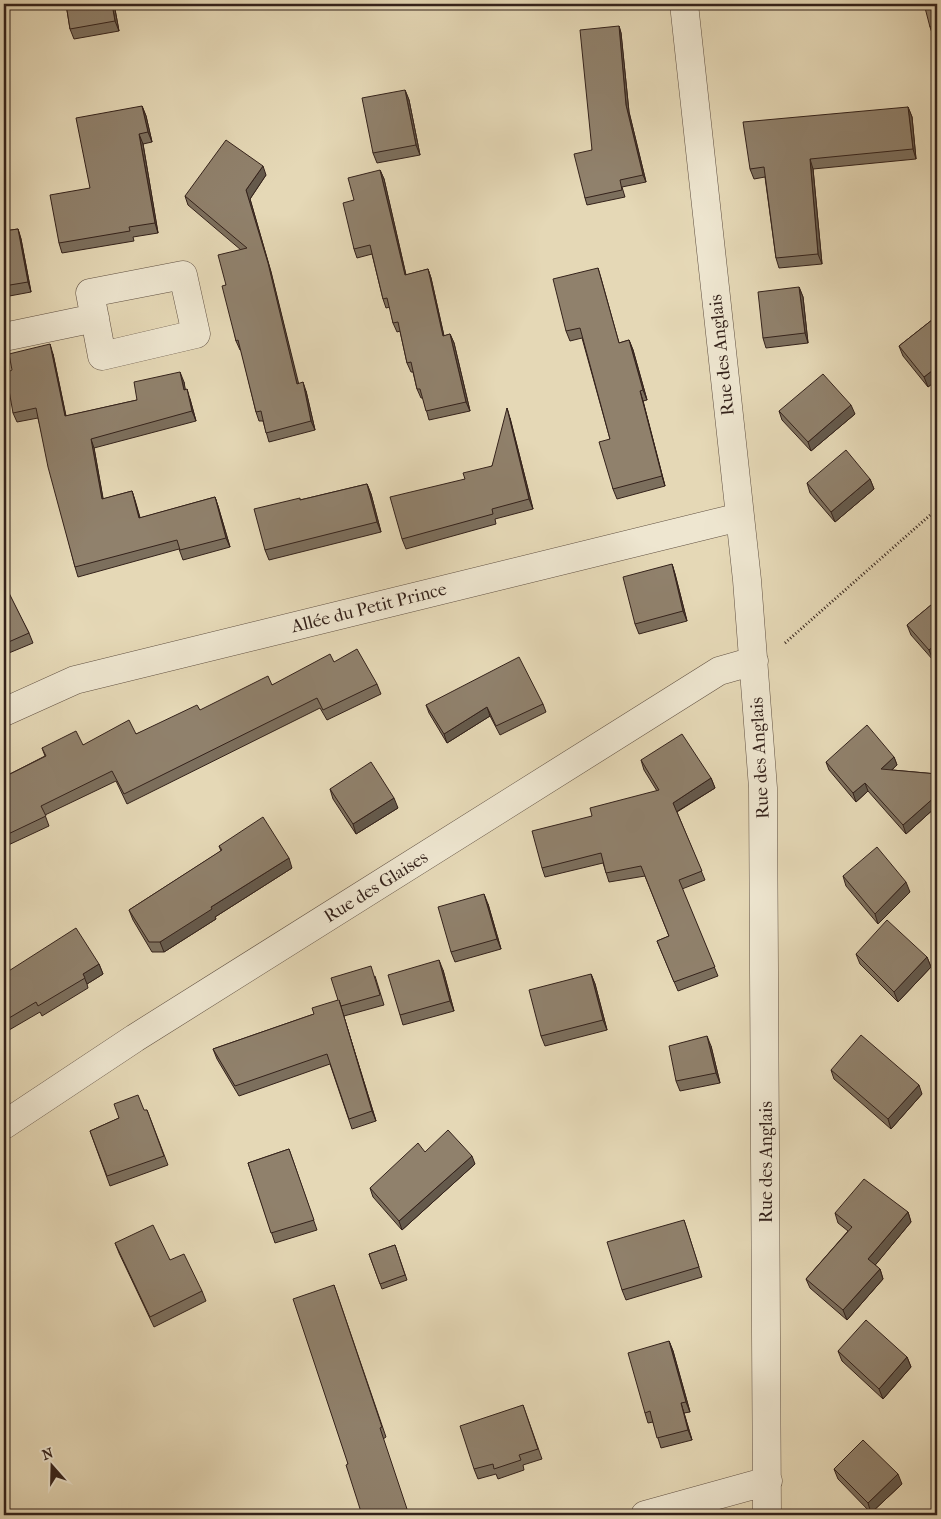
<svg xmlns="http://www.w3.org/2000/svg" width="941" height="1519" viewBox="0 0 941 1519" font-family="'IM FELL French Canon',serif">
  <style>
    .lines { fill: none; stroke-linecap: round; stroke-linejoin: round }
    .minor-casing { stroke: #605042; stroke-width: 29 }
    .path { stroke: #34221b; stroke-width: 3; stroke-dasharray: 1 2.5; stroke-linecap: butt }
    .minor { stroke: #eee6d0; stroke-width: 28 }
    .wall { fill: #7c6f5d; stroke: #34221b }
    .shaded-wall { fill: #655a4c; stroke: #34221b }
    .building { fill: #90816c; stroke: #34221b }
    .labels { text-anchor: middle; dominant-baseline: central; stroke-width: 4; stroke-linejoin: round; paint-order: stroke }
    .street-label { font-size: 18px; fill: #34221b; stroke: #eee6d0 }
  </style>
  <rect width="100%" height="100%" fill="#e5d8b6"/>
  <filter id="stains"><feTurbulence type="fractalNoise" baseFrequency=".004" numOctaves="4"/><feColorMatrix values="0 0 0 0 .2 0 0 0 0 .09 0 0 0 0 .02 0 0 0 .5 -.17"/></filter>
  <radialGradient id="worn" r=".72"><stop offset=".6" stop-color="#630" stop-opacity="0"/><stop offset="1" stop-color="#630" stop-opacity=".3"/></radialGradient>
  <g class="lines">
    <defs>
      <path id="minor" d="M 684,4 L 747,580 L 763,788 L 767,1515
        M 183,275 L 196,334 L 102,356 L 90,293 Z
        M 4,337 L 95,318
        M 4,712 L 75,680 L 740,517
        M 4,1125 L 135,1038 L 719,671 L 754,661
        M 645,1515 L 768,1481"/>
    </defs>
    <use href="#minor" class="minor-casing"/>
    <path class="path" d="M 785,643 L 937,509"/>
    <use href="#minor" class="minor"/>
  </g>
  <path class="wall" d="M 66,4 L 114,4 L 119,31 L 74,39 L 70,29 Z
    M 748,4 L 789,4 L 749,7 Z
    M 937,4 L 937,35 L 933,36 L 930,27 Z
    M 619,26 L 621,33 L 629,112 L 646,182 L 622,187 L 625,197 L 587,205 L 585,198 L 592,150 Z
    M 405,90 L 409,100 L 420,155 L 377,163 L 373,153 Z
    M 142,106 L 146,116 L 152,142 L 143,144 L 158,233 L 133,237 L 134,241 L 62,253 L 59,243 L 90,188 Z
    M 908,107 L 912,117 L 916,159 L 813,169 L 822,264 L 779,268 L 776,258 L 765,177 L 754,179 L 750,169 Z
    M 380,170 L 384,179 L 406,275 L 428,269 L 431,278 L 444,336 L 450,334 L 454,343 L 470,411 L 429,420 L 423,398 L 421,398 L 417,389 L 413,372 L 411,372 L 407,363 L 400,331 L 397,332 L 393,323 L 390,307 L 386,308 L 383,299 L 372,254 L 357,258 L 354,249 L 354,200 Z
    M 266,175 L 250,199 L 271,272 L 298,384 L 306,391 L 315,430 L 269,442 L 263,421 L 259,421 L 256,412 L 241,349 L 240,350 L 236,341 L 226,285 L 241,250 L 188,205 L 185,196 Z
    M 18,229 L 21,239 L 31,292 L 4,297 L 4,231 Z
    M 598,268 L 601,278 L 619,343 L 629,340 L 633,350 L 647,400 L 643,401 L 665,486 L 617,499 L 613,489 L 610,439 L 582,338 L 570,341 L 566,331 Z
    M 799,287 L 803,297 L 808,343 L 766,348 L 763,338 Z
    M 937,316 L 937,380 L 928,387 L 903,356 L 899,346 Z
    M 53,354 L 66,416 L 137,400 L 184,382 L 185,390 L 190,399 L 196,421 L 94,448 L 103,499 L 132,491 L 140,518 L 215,497 L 218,506 L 230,547 L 183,560 L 179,549 L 78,577 L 75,567 L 38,418 L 17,422 L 13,413 Z
    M 779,411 L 855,414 L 811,451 L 782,420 Z
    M 510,418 L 533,509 L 495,519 L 496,524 L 406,549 L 402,539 L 465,479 L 492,466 Z
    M 870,479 L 874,489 L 835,522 L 810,493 L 807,483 Z
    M 367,484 L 371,494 L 381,532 L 269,560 L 265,550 L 300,500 Z
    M 672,564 L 675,574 L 687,621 L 639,634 L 635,624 Z
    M 4,585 L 29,633 L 33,643 L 4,655 Z
    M 937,600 L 933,660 L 911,635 L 907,625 Z
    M 334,662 L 377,684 L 381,694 L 327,720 L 320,708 L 127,804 L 116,781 L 45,815 L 49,826 L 4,847 L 4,777 L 45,756 L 42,748 L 83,745 L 136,734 L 272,685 Z
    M 543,704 L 546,712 L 500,735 L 490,716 L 447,743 L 429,713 L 426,705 Z
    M 894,757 L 897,765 L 892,770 L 937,774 L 937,806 L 906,834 L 868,791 L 856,802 L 829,770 L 826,762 Z
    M 641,760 L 711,778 L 715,788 L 677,812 L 705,880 L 682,889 L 718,976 L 678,991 L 657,941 L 669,936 L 645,876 L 609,882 L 603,863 L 545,877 L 542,868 L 592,816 L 657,791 L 644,770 Z
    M 330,789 L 398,808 L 356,834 L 333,799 Z
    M 219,846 L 292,868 L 215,917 L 216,919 L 164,952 L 152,952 L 133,920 L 129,910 L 221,851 Z
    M 843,876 L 910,892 L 878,924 L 846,886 Z
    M 488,904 L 501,949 L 455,962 L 451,952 Z
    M 856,954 L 927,957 L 931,967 L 898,1002 L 860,964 Z
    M 99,964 L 103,974 L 87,984 L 88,988 L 42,1016 L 40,1012 L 4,1033 L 4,974 Z
    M 443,970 L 454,1011 L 403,1025 L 400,1015 Z
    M 591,974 L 595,984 L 607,1030 L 545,1046 L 541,1036 Z
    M 375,976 L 384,1005 L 344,1016 L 343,1014 L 376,1121 L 352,1129 L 330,1064 L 239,1096 L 217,1059 L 213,1049 L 314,1014 L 338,1000 Z
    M 711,1046 L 720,1083 L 680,1091 L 676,1081 Z
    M 831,1070 L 922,1094 L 891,1129 L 834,1079 Z
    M 147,1110 L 168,1165 L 110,1186 L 90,1131 L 119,1118 Z
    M 289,1149 L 317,1230 L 275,1243 L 248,1163 Z
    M 425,1152 L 475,1164 L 402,1230 L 373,1197 L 370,1188 Z
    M 908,1212 L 911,1222 L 875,1265 L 880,1269 L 883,1279 L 847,1320 L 810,1288 L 806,1279 L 848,1231 L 838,1223 L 835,1213 Z
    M 684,1220 L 702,1277 L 626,1300 L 622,1290 Z
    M 115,1243 L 170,1260 L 202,1291 L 206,1301 L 154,1327 L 119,1253 Z
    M 395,1245 L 407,1280 L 382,1289 L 369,1254 Z
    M 334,1285 L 386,1437 L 348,1464 Z
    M 669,1341 L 673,1351 L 690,1412 L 684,1413 L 692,1440 L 661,1448 L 653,1422 L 648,1423 L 645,1413 Z
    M 838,1351 L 907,1357 L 911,1367 L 883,1399 L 842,1361 Z
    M 523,1405 L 542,1459 L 523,1465 L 524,1470 L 498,1479 L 496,1474 L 478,1479 L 474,1469 Z
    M 834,1469 L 902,1484 L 871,1513 L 838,1479 Z"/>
  <path class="shaded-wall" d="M 112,4 L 114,4 L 119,31 L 115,21 Z
    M 619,26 L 621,33 L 629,112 L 646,182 L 643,175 L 626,105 Z
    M 405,90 L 409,100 L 420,155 L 416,145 Z
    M 142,106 L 146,116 L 152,142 L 148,132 Z
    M 908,107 L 912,117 L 916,159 L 913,149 Z
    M 139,134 L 143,144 L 158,233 L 155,223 Z
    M 810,159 L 813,169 L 822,264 L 818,254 Z
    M 263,166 L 266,175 L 250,199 L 271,272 L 301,393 L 297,384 L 246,190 Z
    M 380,170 L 384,179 L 408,284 L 405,275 Z
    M 18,229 L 21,239 L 31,292 L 28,282 Z
    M 428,269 L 431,278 L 446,345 L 443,336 Z
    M 799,287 L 803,297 L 808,343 L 805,333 Z
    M 450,334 L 454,343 L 470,411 L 466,402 Z
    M 629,340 L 633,350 L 647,400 L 643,390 Z
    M 50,344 L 53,354 L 68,426 L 65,416 Z
    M 937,367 L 937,380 L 928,387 L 924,377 Z
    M 180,372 L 184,382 L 187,399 L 184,390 Z
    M 303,382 L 306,391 L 315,430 L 311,421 Z
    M 187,389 L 190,399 L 196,421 L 192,411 Z
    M 640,391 L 643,401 L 665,486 L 662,476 Z
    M 851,405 L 855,414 L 811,451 L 808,442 Z
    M 507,408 L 510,418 L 533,509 L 529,499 Z
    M 91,439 L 94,448 L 105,509 L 102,499 Z
    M 870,479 L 874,489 L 835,522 L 831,512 Z
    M 367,484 L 371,494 L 381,532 L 377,522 Z
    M 132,491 L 135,500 L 143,528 L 139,518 Z
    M 215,497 L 218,506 L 230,547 L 226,538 Z
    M 672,564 L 675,574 L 687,621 L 683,611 Z
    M 937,643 L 937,656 L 933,660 L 929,650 Z
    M 487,707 L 490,716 L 447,743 L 444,734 Z
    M 894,757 L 897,765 L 884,777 L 881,769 Z
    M 711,778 L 715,788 L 676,812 L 673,803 Z
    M 865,783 L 868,791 L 856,802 L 853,793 Z
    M 937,795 L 937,806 L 906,834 L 903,825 Z
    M 394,798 L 398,808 L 356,834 L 353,824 Z
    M 289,858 L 292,868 L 215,917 L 216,919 L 164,952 L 160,942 L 211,907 Z
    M 906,882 L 910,892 L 878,924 L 875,914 Z
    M 484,894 L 488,904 L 501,949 L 497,939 Z
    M 927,957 L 931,967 L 898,1002 L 894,992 Z
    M 439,960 L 443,970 L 454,1011 L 450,1001 Z
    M 99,964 L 103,974 L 87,984 L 83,974 Z
    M 591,974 L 595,984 L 607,1030 L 603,1020 Z
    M 339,1000 L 343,1014 L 376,1121 L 372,1111 Z
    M 707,1036 L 711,1046 L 720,1083 L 716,1073 Z
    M 919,1085 L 922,1094 L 891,1129 L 888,1119 Z
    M 472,1156 L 475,1164 L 402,1230 L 399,1221 Z
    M 908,1212 L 911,1222 L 872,1269 L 868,1259 Z
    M 880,1269 L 883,1279 L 847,1320 L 843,1310 Z
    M 669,1341 L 673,1351 L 690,1412 L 686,1402 Z
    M 907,1357 L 911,1367 L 883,1399 L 879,1389 Z
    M 681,1403 L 684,1413 L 692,1440 L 688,1430 Z
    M 898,1474 L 902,1484 L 871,1513 L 868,1503 Z"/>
  <path class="building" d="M 66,4 L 112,4 L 115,21 L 70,29 Z
    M 924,4 L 937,4 L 937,25 L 930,27 Z
    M 619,26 L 626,105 L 643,175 L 620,180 L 622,190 L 585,198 L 574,154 L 592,150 L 580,30 Z
    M 405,90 L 416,145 L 373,153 L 362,98 Z
    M 142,106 L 148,132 L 139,134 L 155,223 L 129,227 L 130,231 L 59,243 L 50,195 L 90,188 L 76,118 Z
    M 908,107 L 913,149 L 810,159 L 818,254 L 776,258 L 764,167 L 750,169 L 743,122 Z
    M 226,140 L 263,166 L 246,190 L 268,263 L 297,384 L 303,382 L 311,421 L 266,433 L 261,411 L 256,412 L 238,340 L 236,341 L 222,286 L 226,285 L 218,255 L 247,248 L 185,196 Z
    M 380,170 L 405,275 L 428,269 L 443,336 L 450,334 L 466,402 L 426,411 L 420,389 L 417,389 L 411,362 L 407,363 L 398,322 L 393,323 L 387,298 L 383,299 L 370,245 L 354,249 L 343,203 L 354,200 L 348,178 Z
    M 18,229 L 28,282 L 4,286 L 4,231 Z
    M 598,268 L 619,343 L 629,340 L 643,390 L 640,391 L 662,476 L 613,489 L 599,442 L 610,439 L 580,328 L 566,331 L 553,279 Z
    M 799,287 L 805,333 L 763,338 L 758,292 Z
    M 937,316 L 937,367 L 924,377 L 899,346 Z
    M 50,344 L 65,416 L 137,400 L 134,382 L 180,372 L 184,390 L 187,389 L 192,411 L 91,439 L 102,499 L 132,491 L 139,518 L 215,497 L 226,538 L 180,550 L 177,540 L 75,567 L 48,467 L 36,408 L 13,413 L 6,373 L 12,370 L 9,354 Z
    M 823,374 L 851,405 L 808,442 L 779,411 Z
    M 507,408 L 529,499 L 492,509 L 493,514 L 402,539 L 390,497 L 465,479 L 463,473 L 492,466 Z
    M 846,450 L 870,479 L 831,512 L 807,483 Z
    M 367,484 L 377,522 L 265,550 L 254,509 L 300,498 L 300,500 Z
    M 672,564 L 683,611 L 635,624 L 623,577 Z
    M 4,585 L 5,585 L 29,633 L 4,644 Z
    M 937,600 L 937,643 L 929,650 L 907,625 Z
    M 357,649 L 377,684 L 323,710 L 317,698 L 124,794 L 112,771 L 41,806 L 46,816 L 4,836 L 4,777 L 46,756 L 42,748 L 76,731 L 83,745 L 129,720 L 136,734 L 197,705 L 200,710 L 268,676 L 272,685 L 330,654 L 334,662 Z
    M 519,657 L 543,704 L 496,726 L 487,707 L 444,734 L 426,705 Z
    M 867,725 L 894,757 L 881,769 L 937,774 L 937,795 L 903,825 L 865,783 L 853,793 L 826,762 Z
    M 682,734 L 711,778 L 673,803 L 702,871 L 679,880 L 715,967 L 674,982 L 657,941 L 669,936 L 641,866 L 606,873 L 601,853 L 542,868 L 532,831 L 592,816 L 590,808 L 659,790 L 641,760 Z
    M 371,762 L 394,798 L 353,824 L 330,789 Z
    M 263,817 L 289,858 L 211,907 L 212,909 L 160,942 L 149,942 L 129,910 L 222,850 L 219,846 Z
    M 877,847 L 906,882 L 875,914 L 843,876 Z
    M 484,894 L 497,939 L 451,952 L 438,907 Z
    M 887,920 L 927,957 L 894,992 L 856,954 Z
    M 76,928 L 99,964 L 83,974 L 85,978 L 38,1006 L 36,1002 L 4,1021 L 4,974 Z
    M 439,960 L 450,1001 L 400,1015 L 388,975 Z
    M 371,966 L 380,995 L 341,1006 L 339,1000 L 372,1111 L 349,1119 L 327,1054 L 235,1086 L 213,1049 L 314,1014 L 312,1008 L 338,1000 L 331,978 Z
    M 591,974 L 603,1020 L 541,1036 L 529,990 Z
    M 861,1035 L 919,1085 L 888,1119 L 831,1070 Z
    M 707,1036 L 716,1073 L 676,1081 L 669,1046 Z
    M 138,1095 L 144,1110 L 147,1110 L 164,1156 L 107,1176 L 90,1131 L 119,1118 L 114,1104 Z
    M 448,1130 L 472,1156 L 399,1221 L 370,1188 L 418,1143 L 425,1152 Z
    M 289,1149 L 314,1220 L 271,1233 L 248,1163 Z
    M 864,1179 L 908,1212 L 868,1259 L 880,1269 L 843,1310 L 806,1279 L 852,1227 L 835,1213 Z
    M 684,1220 L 699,1267 L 622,1290 L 607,1242 Z
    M 153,1225 L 170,1260 L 184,1254 L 202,1291 L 150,1317 L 115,1243 Z
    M 395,1245 L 405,1275 L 380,1284 L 369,1254 Z
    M 334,1285 L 382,1427 L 380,1428 L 409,1515 L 362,1515 L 346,1465 L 348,1464 L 293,1299 Z
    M 866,1320 L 907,1357 L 879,1389 L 838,1351 Z
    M 669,1341 L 686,1402 L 681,1403 L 688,1430 L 657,1438 L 650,1411 L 645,1413 L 628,1353 Z
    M 523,1405 L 538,1449 L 519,1455 L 521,1460 L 494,1469 L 493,1464 L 474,1469 L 460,1426 Z
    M 863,1440 L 898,1474 L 868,1503 L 834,1469 Z
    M 4,1508 L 7,1515 L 4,1515 Z"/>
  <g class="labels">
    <g class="street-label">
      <text transform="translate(722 355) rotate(-96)">Rue des Anglais</text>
      <text transform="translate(369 608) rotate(-14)">Allée du Petit Prince</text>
      <text transform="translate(760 758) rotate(-93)">Rue des Anglais</text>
      <text transform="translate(376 887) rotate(-32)">Rue des Glaises</text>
      <text transform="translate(766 1162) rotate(-90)">Rue des Anglais</text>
    </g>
  </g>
  <rect width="941" height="1519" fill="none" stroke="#e5d8b6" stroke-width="20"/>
  <rect x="5" y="5" width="931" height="1509" fill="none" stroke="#34221b" stroke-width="2.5"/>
  <rect x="10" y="10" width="921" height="1499" fill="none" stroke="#34221b"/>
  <g transform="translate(52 1466) rotate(340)" stroke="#eee6d0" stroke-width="4" paint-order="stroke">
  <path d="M0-4L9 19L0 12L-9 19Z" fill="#34221b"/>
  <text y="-8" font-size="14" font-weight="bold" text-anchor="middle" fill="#34221b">N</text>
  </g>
  <rect width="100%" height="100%" filter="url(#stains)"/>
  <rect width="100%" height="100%" fill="url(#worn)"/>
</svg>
